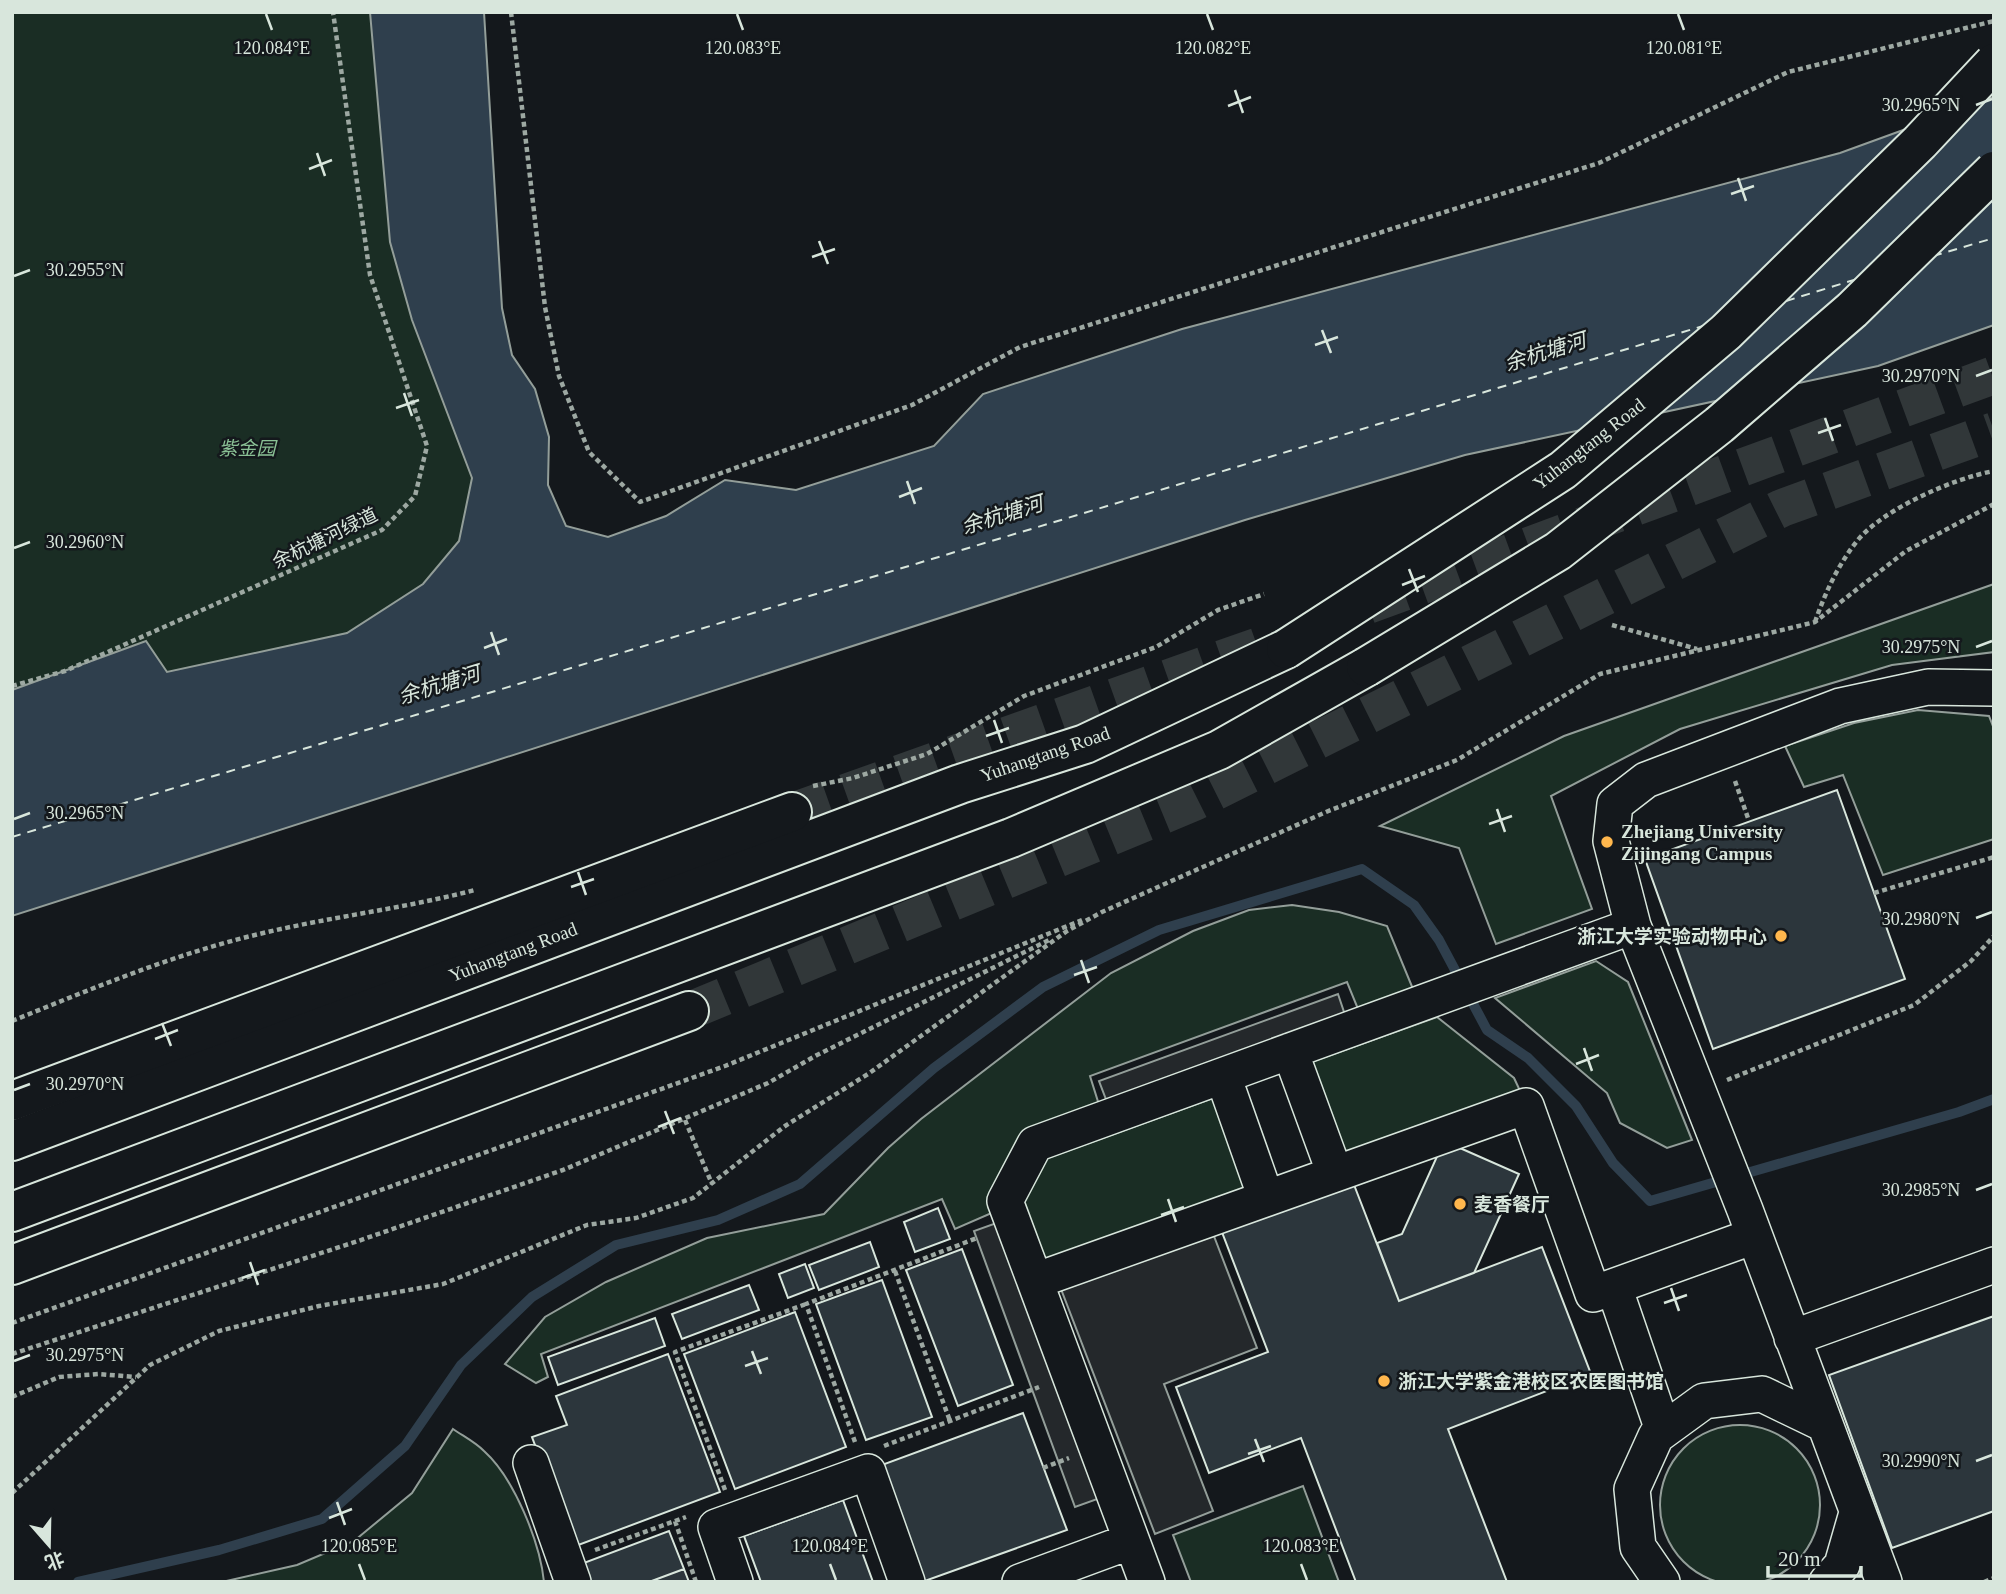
<svg xmlns="http://www.w3.org/2000/svg" width="2006" height="1594" viewBox="0 0 2006 1594" font-family="'Times New Roman','Noto Sans SC',serif">
  <style>
    .green { fill: #1a2d24; stroke: #939e99; stroke-width: 2 }
    .parking { fill: #24282b; stroke: #939e99; stroke-width: 2 }
    .water { fill: #2f3f4d; stroke: #939e99; stroke-width: 2 }
    .lines { fill: none; stroke-linecap: round; stroke-linejoin: round }
    .stream { stroke: #2f3f4d; stroke-width: 10 }
    .ferry { stroke: #d8e6dc; stroke-width: 2; stroke-dasharray: 9 7; stroke-linecap: butt }
    .building { fill: #2c363c; stroke: #d8e6dc; stroke-width: 2 }
    .highway-tunnel { stroke: #313739; stroke-width: 38; stroke-dasharray: 38 19; stroke-linecap: butt }
    .minor-casing { stroke: #d8e6dc; stroke-width: 38 }
    .major-casing { stroke: #d8e6dc; stroke-width: 42 }
    .highway-casing { stroke: #d8e6dc; stroke-width: 42 }
    .path { stroke: #9da8a2; stroke-width: 4.5; stroke-dasharray: 5 3.5; stroke-linecap: butt }
    .minor { stroke: #14181c; stroke-width: 35 }
    .major { stroke: #14181c; stroke-width: 38 }
    .highway { stroke: #14181c; stroke-width: 38 }
    .major-bridge-casing { stroke: #d8e6dc; stroke-width: 42; stroke-linecap: butt }
    .major-bridge { stroke: #14181c; stroke-width: 38 }
    .ticks { fill: none; stroke: #d8e6dc; stroke-width: 2.5 }
    .poi-dot { fill: #ffb74d; stroke: #14181c; stroke-width: 2.5 }
    .labels { text-anchor: middle; dominant-baseline: central; stroke-width: 5; stroke-linejoin: round; paint-order: stroke }
    .street-label { font-size: 19px; fill: #d8e6dc; stroke: #14181c }
    .park-label { font-size: 19px; font-style: italic; fill: #8ac095; stroke: #14181c }
    .poi-label { font-size: 19px; font-weight: bold; fill: #d8e6dc; stroke: #14181c; text-anchor: start }
    .water-label { font-size: 21px; font-style: italic; fill: #d8e6dc; stroke: #14181c }
    .ticks-label { font-size: 18px; text-anchor: middle; fill: #d8e6dc; stroke: #14181c; stroke-width: 5; stroke-linejoin: round; paint-order: stroke }
  </style>
  <rect width="100%" height="100%" fill="#14181c"/>
  <path class="green" d="M 12,12 L 409,12 L 491,491 L 465,628 L 12,763 Z
    M 1994,584 L 1994,652 L 1892,665 L 1680,729 L 1551,796 L 1592,909 L 1496,944 L 1459,848 L 1380,826 L 1564,736 Z
    M 1918,710 L 1989,716 L 1994,729 L 1994,839 L 1883,875 L 1843,775 L 1804,787 L 1785,746 L 1854,723 Z
    M 1292,905 L 1339,912 L 1387,926 L 1413,989 L 1358,1009 L 1347,982 L 1090,1076 L 1100,1108 L 1029,1135 L 994,1212 L 955,1229 L 942,1199 L 541,1354 L 548,1377 L 536,1383 L 505,1364 L 545,1317 L 606,1282 L 707,1238 L 824,1214 L 888,1148 L 921,1119 L 1111,973 L 1193,931 L 1249,910 Z
    M 1596,961 L 1628,982 L 1692,1140 L 1667,1148 L 1620,1123 L 1607,1093 L 1495,998 Z
    M 1437,1017 L 1514,1078 L 1522,1095 L 1347,1157 L 1311,1062 Z
    M 1216,1097 L 1249,1192 L 1042,1267 L 1020,1199 L 1039,1161 Z
    M1660 1505a80 80 0 1 1 160 0a80 80 0 1 1-160 0Z
    M 453,1429 C 463,1436 475,1442 484,1451 C 514,1478 540,1542 544,1582 L 222,1582 L 297,1565 L 354,1541 L 412,1493 Z
    M 1303,1486 L 1339,1582 L 1191,1582 L 1173,1535 Z"/>
  <path class="parking" d="M 1338,994 L 1345,1015 L 1107,1102 L 1099,1081 Z
    M 1002,1221 L 1103,1497 L 1075,1507 L 974,1231 Z
    M 1212,1231 L 1257,1348 L 1164,1384 L 1213,1511 L 1155,1534 L 1061,1289 Z"/>
  <path class="water" d="M 370,12 L 484,12 L 502,308 L 512,355 L 535,389 L 549,437 L 548,485 L 566,526 L 608,537 L 666,516 L 725,480 L 796,490 L 934,446 L 983,394 L 1182,329 L 1840,153 L 1994,97 L 1994,325 L 1878,366 L 1465,455 L 1245,520 L 12,916 L 12,690 L 146,641 L 167,672 L 347,633 L 423,584 L 459,541 L 472,478 L 412,320 L 390,242 Z"/>
  <g class="lines">
    <path class="stream" d="M 78,1582 L 219,1550 L 322,1519 L 405,1446 L 461,1365 L 532,1297 L 616,1245 L 718,1220 L 800,1184 L 934,1068 L 1043,987 L 1159,930 L 1362,869 L 1414,905 L 1439,940 L 1487,1030 L 1528,1058 L 1576,1106 L 1613,1163 L 1650,1201 L 1959,1112 L 1994,1099"/>
    <path class="ferry" d="M 1933,256 L 1994,238
      M 1786,301 L 1857,279
      M 12,837 L 1703,326"/>
  </g>
  <path class="building" d="M 1837,790 L 1905,979 L 1713,1049 L 1645,859 Z
    M 1444,1141 L 1519,1174 L 1474,1273 L 1399,1301 L 1377,1243 L 1402,1234 Z
    M 1351,1177 L 1399,1301 L 1542,1247 L 1591,1374 L 1448,1429 L 1507,1582 L 1356,1582 L 1301,1438 L 1209,1473 L 1176,1387 L 1268,1352 L 1220,1227 Z
    M 938,1208 L 950,1239 L 915,1252 L 904,1222 Z
    M 870,1242 L 879,1267 L 819,1290 L 809,1265 Z
    M 962,1249 L 1013,1385 L 958,1406 L 906,1270 Z
    M 805,1264 L 814,1288 L 788,1298 L 779,1274 Z
    M 882,1280 L 932,1417 L 866,1440 L 816,1304 Z
    M 749,1285 L 759,1310 L 682,1339 L 672,1314 Z
    M 795,1312 L 846,1447 L 735,1489 L 684,1354 Z
    M 1994,1316 L 1994,1511 L 1892,1548 L 1829,1375 Z
    M 655,1318 L 665,1346 L 558,1385 L 548,1357 Z
    M 668,1354 L 720,1492 L 573,1547 L 532,1437 L 567,1425 L 556,1396 Z
    M 1023,1413 L 1067,1530 L 922,1582 L 879,1466 Z
    M 843,1500 L 873,1582 L 761,1582 L 744,1536 Z
    M 669,1531 L 684,1569 L 649,1582 L 588,1582 L 581,1564 Z
    M 684,1569 L 689,1582 L 649,1582 Z"/>
  <g class="lines">
    <path class="highway-tunnel" d="M 1368,605 L 1994,375
      M 792,812 L 1259,646
      M 689,1011 L 1194,802 L 1782,508 L 1994,431"/>
    <defs>
      <path id="minor" d="M 1633,926 L 1611,841 L 1615,804 L 1646,780 L 1840,706 L 1928,687 L 1994,688
        M 1290,1051 L 1335,1174
        M 1223,1076 L 1266,1198
        M 1035,1281 L 1526,1106 L 1593,1294 L 1754,1236
        M 1614,1287 L 1663,1430
        M 1792,1338 L 1994,1265
        M 531,1463 L 573,1582
        M 735,1582 L 716,1527 L 868,1472 L 907,1582
        M 1020,1582 L 1131,1541
        M 1147,1582 L 1005,1201 L 1035,1144 L 1633,926 L 1745,1210 L 1884,1582
        M 1662,1582 L 1638,1547 L 1632,1489 L 1656,1436 L 1704,1401 L 1762,1394 L 1824,1424
        M 1827,1582 L 1842,1565 L 1857,1513"/>
      <path id="major" d="M 12,1141 L 960,784 L 1085,744 L 1286,649
        M 12,1212 L 1011,838 L 1219,750 L 1366,667"/>
      <path id="highway" d="M 12,1101 L 792,812
        M 12,1265 L 689,1011"/>
    </defs>
    <use href="#minor" class="minor-casing"/>
    <use href="#major" class="major-casing"/>
    <use href="#highway" class="highway-casing"/>
    <path class="path" d="M 511,12 L 545,307 L 559,376 L 589,452 L 640,502 L 912,405 L 1020,347 L 1599,163 L 1788,72 L 1994,21
      M 1815,622 C 1825,593 1838,565 1857,541 C 1883,509 1954,478 1994,471
      M 1612,625 L 1697,649
      M 12,686 L 65,671 L 382,530 L 415,496 L 427,446 L 370,275 L 333,12
      M 1735,781 L 1749,821
      M 813,786 L 853,778 L 927,754 L 1024,696 L 1156,647 L 1218,610 L 1264,594
      M 1874,893 L 1994,857
      M 12,1021 C 91,989 172,955 255,935 C 328,917 402,909 475,890
      M 1727,1080 L 1914,1005 L 1971,961 L 1994,936
      M 685,1120 L 712,1184
      M 895,1271 L 950,1421
      M 12,1323 L 725,1066 L 1082,920
      M 12,1354 L 358,1241 L 563,1170 L 768,1083 L 817,1055 L 1051,939
      M 12,1397 L 59,1377 L 98,1374 L 136,1377
      M 855,1442 L 806,1304 L 977,1238
      M 884,1446 L 1039,1387
      M 1043,1468 L 1069,1458
      M 725,1490 L 675,1352 L 806,1304
      M 12,1493 L 150,1365 L 219,1331 L 319,1306 L 443,1284 L 587,1225 L 636,1218 L 693,1198 L 785,1126 L 868,1074 L 1067,931 L 1102,912 L 1326,812 L 1457,760 L 1600,674 L 1815,622 L 1906,551 L 1994,504
      M 675,1521 L 696,1582
      M 595,1550 L 686,1517
      M 1984,1582 L 1994,1578"/>
    <use href="#minor" class="minor"/>
    <use href="#major" class="major"/>
    <use href="#highway" class="highway"/>
    <defs>
      <path id="major-bridge" d="M 1286,649 L 1563,470 L 1726,332 L 1920,142 L 1994,63
        M 1366,667 L 1558,551 L 1719,425 L 1852,310 L 1994,171"/>
    </defs>
    <use href="#major-bridge" class="major-bridge-casing"/>
    <use href="#major-bridge" class="major-bridge"/>
  </g>
  <path class="ticks" d="M 266,14 L 272,30M 737,14 L 743,30M 1207,14 L 1213,30M 1678,14 L 1684,30M 1235,90 L 1243,113M 1976,105 L 1992,99M 1228,106 L 1251,97M 317,153 L 325,176M 309,169 L 332,160M 1738,178 L 1746,201M 1731,194 L 1754,186M 819,241 L 828,264M 812,257 L 835,249M 14,276 L 30,270M 1322,330 L 1331,353M 1315,345 L 1338,337M 1976,376 L 1992,370M 404,393 L 412,416M 396,408 L 419,400M 1825,418 L 1833,441M 1818,433 L 1841,425M 907,481 L 915,504M 899,497 L 922,488M 14,548 L 30,542M 1409,569 L 1418,592M 1402,585 L 1425,576M 491,632 L 499,655M 1976,647 L 1992,641M 484,648 L 507,639M 994,720 L 1002,743M 986,736 L 1009,728M 1497,809 L 1505,832M 14,819 L 30,813M 1489,824 L 1512,816M 578,872 L 586,895M 571,887 L 594,879M 1976,918 L 1992,912M 1081,960 L 1089,983M 1074,975 L 1097,967M 162,1023 L 171,1046M 155,1039 L 178,1030M 1584,1048 L 1592,1071M 1576,1064 L 1599,1055M 14,1090 L 30,1084M 665,1111 L 674,1134M 658,1127 L 681,1118M 1976,1190 L 1992,1184M 1168,1199 L 1176,1222M 1161,1215 L 1184,1207M 250,1262 L 258,1285M 242,1278 L 265,1270M 1671,1288 L 1679,1311M 1664,1303 L 1687,1295M 752,1351 L 761,1374M 14,1361 L 30,1355M 745,1366 L 768,1358M 1255,1439 L 1264,1462M 1248,1454 L 1271,1446M 1976,1461 L 1992,1455M 337,1502 L 345,1525M 329,1518 L 352,1509M 359,1564 L 365,1580M 830,1564 L 836,1580M 1301,1564 L 1307,1580"/>
  <g class="poi-dot">
    <circle cx="1607" cy="842" r="7"/>
    <circle cx="1781" cy="936" r="7"/>
    <circle cx="1460" cy="1204" r="7"/>
    <circle cx="1384" cy="1381" r="7"/>
  </g>
  <g class="labels">
    <g class="street-label">
      <text transform="translate(1589 444) rotate(-38)">Yuhangtang Road</text>
      <text transform="translate(325 538) rotate(-26)">余杭塘河绿道</text>
      <text transform="translate(1045 754) rotate(-19)">Yuhangtang Road</text>
      <text transform="translate(513 952) rotate(-21)">Yuhangtang Road</text>
    </g>
    <g class="park-label">
      <text x="247" y="448">紫金园</text>
    </g>
    <g class="poi-label">
      <text x="1621" y="831">Zhejiang University<tspan x="1621" dy="22">Zijingang Campus</tspan></text>
      <text x="1767" y="936" text-anchor="end">浙江大学实验动物中心</text>
      <text x="1474" y="1204">麦香餐厅</text>
      <text x="1398" y="1381">浙江大学紫金港校区农医图书馆</text>
    </g>
    <g class="water-label">
      <text transform="translate(1545 352) rotate(-17)">余杭塘河</text>
      <text transform="translate(1002 515) rotate(-17)">余杭塘河</text>
      <text transform="translate(439 685) rotate(-17)">余杭塘河</text>
    </g>
  </g>
  <g class="ticks-label">
    <text x="1684" y="54">120.081°E</text>
    <text x="272" y="54">120.084°E</text>
    <text x="743" y="54">120.083°E</text>
    <text x="1213" y="54">120.082°E</text>
    <text x="1921" y="111">30.2965°N</text>
    <text x="85" y="276">30.2955°N</text>
    <text x="1921" y="382">30.2970°N</text>
    <text x="85" y="548">30.2960°N</text>
    <text x="1921" y="653">30.2975°N</text>
    <text x="85" y="819">30.2965°N</text>
    <text x="1921" y="925">30.2980°N</text>
    <text x="85" y="1090">30.2970°N</text>
    <text x="1921" y="1196">30.2985°N</text>
    <text x="85" y="1361">30.2975°N</text>
    <text x="1921" y="1467">30.2990°N</text>
    <text x="359" y="1552">120.085°E</text>
    <text x="830" y="1552">120.084°E</text>
    <text x="1301" y="1552">120.083°E</text>
  </g>
  <rect width="2006" height="1594" fill="none" stroke="#d8e6dc" stroke-width="28"/>
  <g transform="translate(49 1545) rotate(160)" stroke="#14181c" stroke-width="5" paint-order="stroke">
  <path d="M0-5L12 26L0 18L-12 26Z" fill="#d8e6dc"/>
  <text y="-10" font-size="19" font-weight="bold" text-anchor="middle" fill="#d8e6dc">北</text>
  </g>
  <path d="M1768 1566v10h93v-10" fill="none" stroke="#d8e6dc" stroke-width="3.5"/>
  <text x="1778" y="1566" font-size="21" fill="#d8e6dc" stroke="#14181c" stroke-width="5" paint-order="stroke">20 m</text>
</svg>
